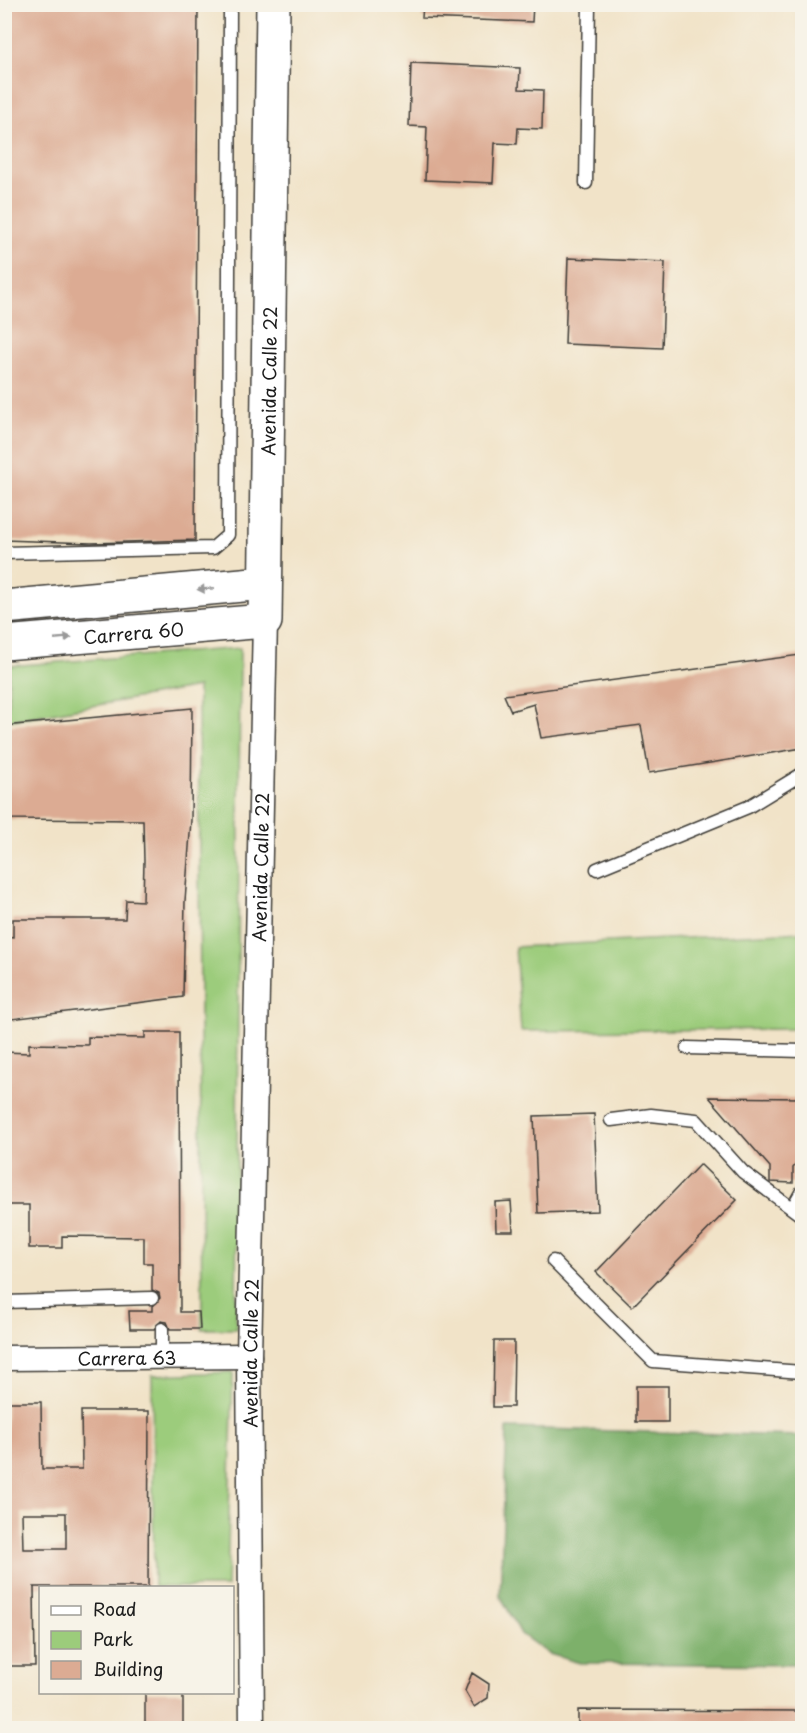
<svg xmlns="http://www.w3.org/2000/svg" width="807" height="1733" viewBox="0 0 807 1733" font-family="'Playpen Sans',sans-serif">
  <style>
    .green { fill: #9ccc7b; stroke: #5c744c; stroke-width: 1.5 }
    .forest { fill: #7db06b; stroke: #4c6644; stroke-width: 1.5 }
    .building { fill: #dcab93; fill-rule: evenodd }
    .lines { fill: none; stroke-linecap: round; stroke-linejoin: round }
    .lane-casing { stroke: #3c3a36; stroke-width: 15 }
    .street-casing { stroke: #3c3a36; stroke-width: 27 }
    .secondary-casing { stroke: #3c3a36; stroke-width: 36 }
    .lane { stroke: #fff; stroke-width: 12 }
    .street { stroke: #fff; stroke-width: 24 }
    .secondary { stroke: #fff; stroke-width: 33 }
    .oneway { fill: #999 }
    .labels { text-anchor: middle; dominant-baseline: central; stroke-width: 4.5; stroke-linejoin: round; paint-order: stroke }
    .street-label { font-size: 18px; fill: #1c1c1c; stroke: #f7f3e8 }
  </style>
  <rect width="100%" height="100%" fill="#f7f3e8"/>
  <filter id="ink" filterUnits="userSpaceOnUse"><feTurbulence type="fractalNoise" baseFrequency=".0167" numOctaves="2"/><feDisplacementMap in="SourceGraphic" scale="12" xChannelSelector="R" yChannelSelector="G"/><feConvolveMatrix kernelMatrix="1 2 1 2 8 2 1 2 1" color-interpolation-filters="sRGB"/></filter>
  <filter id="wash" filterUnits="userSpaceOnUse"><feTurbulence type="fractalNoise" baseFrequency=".008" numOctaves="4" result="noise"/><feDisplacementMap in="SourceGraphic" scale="24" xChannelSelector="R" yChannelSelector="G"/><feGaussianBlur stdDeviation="1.35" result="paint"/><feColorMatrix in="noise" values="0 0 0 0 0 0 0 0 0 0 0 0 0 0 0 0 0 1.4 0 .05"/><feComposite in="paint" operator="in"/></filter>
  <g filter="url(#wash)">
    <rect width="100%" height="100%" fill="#f1e3c8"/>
    <path class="green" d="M 240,648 L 236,1329 L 202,1329 L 198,687 L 8,721 L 9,666 Z
      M 802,932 L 802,1029 L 521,1031 L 515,947 Z
      M 233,1372 L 227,1587 L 154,1587 L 152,1375 Z"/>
    <path class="forest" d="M 507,1428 L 802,1436 L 802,1665 L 580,1663 L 549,1654 L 521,1634 L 500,1595 Z"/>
    <g id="blocks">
      <path class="building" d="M 6,4 L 198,4 L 195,540 L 91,543 L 4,540 Z
        M 423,4 L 533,4 L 532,22 L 422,18 Z
        M 411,63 L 520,68 L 519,89 L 543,90 L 542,129 L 518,128 L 517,144 L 495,143 L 493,183 L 425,180 L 427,127 L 409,126 Z
        M 568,258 L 665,262 L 662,348 L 565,344 Z
        M 800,655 L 802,670 L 802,748 L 649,773 L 641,725 L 541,738 L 534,704 L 511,711 L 504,695 Z
        M 192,708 L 191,820 L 185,901 L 183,997 L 4,1020 L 4,936 L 13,937 L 13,919 L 125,919 L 126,900 L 143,901 L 144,861 L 143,820 L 4,819 L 4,726 Z
        M 145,1032 L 179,1032 L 180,1312 L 199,1312 L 200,1329 L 170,1329 L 167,1322 L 161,1321 L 154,1329 L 130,1329 L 129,1311 L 152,1311 L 152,1306 L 160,1298 L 159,1293 L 152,1290 L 152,1263 L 144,1263 L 144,1237 L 62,1236 L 62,1248 L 29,1248 L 29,1205 L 4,1205 L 4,1052 L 29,1053 L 29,1044 L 88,1045 L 88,1037 L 145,1038 Z
        M 709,1097 L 802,1098 L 802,1156 L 793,1168 L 793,1183 L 770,1182 L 770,1167 Z
        M 594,1114 L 598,1211 L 538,1213 L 534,1116 Z
        M 700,1164 L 737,1200 L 632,1307 L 596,1272 Z
        M 511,1201 L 513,1231 L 496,1231 L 495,1202 Z
        M 494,1341 L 514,1341 L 513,1407 L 493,1407 Z
        M 636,1386 L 668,1386 L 668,1422 L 636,1422 Z
        M 6,1402 L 41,1402 L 42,1469 L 82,1469 L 81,1411 L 149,1411 L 148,1587 L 34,1587 L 35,1666 L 4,1666 ZM 22,1513 L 66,1513 L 66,1549 L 23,1549 Z
        M 472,1673 L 489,1684 L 488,1698 L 474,1707 L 465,1691 Z
        M 145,1692 L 183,1692 L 183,1728 L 145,1728 Z
        M 578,1710 L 802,1711 L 802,1728 L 578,1728 Z"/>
    </g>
  </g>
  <g filter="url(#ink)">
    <use href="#blocks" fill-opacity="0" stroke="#3c3a36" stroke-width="1.5"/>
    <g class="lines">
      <defs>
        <path id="lane" d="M 586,183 L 589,4
          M 4,553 L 213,548 L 228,535 L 230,4
          M 597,869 L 748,807 L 802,774
          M 687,1048 L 802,1051
          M 611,1120 L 651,1115 L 696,1120 L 743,1172 L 802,1216
          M 793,1207 L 802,1191
          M 553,1261 L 653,1361 L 802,1372
          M 4,1302 L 152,1298
          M 162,1329 L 162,1355"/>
        <g id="street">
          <path id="s1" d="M 4,1358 L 249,1356"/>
          <path id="s2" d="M 252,1728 L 249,1356 L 265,621"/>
        </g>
        <g id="secondary">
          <path d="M 4,607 L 264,583"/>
          <path id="s3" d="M 4,643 L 265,621 L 273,4"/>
        </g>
      </defs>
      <use href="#lane" class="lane-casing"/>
      <use href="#street" class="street-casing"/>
      <use href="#secondary" class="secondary-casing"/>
      <use href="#lane" class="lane"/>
      <use href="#street" class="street"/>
      <use href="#secondary" class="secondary"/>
    </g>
    <defs><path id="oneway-solid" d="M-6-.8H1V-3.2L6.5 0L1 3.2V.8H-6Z" transform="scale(1.5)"/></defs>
    <g class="oneway">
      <use href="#oneway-solid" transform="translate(206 589) rotate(175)"/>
      <use href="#oneway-solid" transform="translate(63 638) rotate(-5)"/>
    </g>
  </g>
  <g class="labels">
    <g class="street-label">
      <text stroke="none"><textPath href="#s3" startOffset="502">Avenida Calle 22</textPath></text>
      <text stroke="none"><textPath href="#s3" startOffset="130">Carrera 60</textPath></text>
      <text stroke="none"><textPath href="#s2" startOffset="861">Avenida Calle 22</textPath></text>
      <text stroke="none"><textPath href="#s2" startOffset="375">Avenida Calle 22</textPath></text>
      <text stroke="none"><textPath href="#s1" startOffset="123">Carrera 63</textPath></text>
    </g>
  </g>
  <rect width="807" height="1733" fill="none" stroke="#f7f3e8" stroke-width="24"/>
  <rect x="39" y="1586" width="195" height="108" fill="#f7f3e8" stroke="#9f9d96" stroke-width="1.5"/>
  <rect x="51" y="1606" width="30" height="9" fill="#ffffff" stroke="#9f9d96" stroke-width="1.5"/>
  <text x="93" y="1616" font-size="18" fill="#1c1c1c">Road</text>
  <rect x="51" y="1631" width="30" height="18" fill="#9ccc7b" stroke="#9f9d96" stroke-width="1.5"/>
  <text x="93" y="1646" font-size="18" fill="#1c1c1c">Park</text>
  <rect x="51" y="1661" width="30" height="18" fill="#dcab93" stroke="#9f9d96" stroke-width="1.5"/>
  <text x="93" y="1676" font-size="18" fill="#1c1c1c">Building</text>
</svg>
